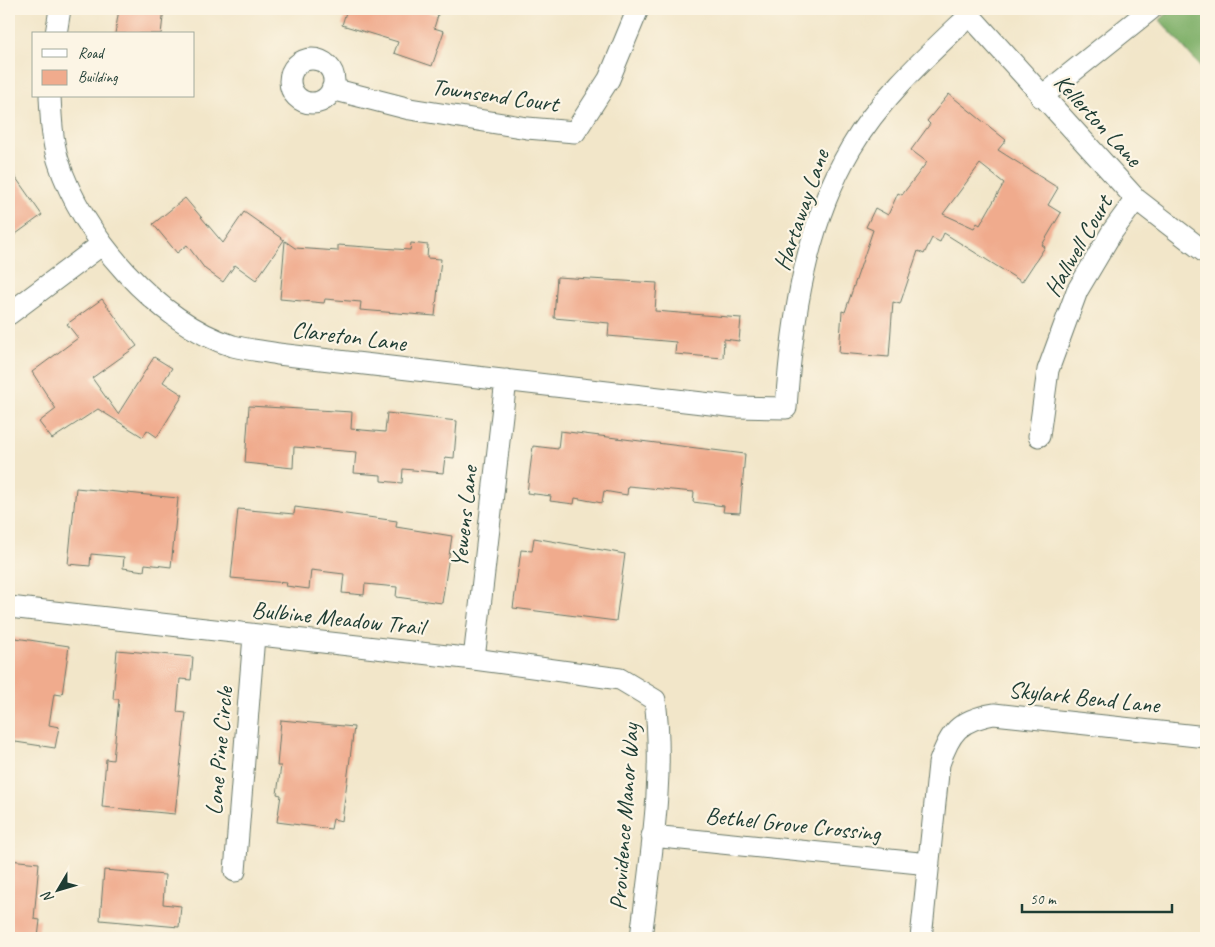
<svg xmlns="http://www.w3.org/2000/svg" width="1215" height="947" viewBox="0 0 1215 947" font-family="Caveat,sans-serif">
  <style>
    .forest { fill: #7fb069; stroke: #4f764e }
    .building { fill: #f0ab8d; fill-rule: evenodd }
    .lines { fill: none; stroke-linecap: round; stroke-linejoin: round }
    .minor-casing { stroke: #697868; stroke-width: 23 }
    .minor { stroke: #fff; stroke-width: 21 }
    .labels { text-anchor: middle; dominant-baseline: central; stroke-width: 4.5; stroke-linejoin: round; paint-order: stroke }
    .street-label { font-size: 24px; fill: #1f3d34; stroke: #fcf5e5 }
  </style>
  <rect width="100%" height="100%" fill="#fcf5e5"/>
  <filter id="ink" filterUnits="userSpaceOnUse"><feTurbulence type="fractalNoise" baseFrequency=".02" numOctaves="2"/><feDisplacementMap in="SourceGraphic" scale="10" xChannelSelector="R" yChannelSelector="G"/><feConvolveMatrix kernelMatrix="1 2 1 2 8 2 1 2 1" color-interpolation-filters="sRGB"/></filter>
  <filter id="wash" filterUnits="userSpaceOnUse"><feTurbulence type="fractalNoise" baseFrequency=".0096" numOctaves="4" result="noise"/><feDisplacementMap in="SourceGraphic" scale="20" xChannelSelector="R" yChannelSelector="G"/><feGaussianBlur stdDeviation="1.12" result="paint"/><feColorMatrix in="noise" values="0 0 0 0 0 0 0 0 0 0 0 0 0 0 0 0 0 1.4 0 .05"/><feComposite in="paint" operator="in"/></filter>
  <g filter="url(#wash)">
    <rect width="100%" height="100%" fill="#f2e6c9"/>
    <path class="forest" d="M 1172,9 L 1206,10 L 1206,73 L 1160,20 Z"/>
    <g id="blocks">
      <path class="building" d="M 119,9 L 164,9 L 161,34 L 115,34 Z
        M 347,9 L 420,9 L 438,15 L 434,28 L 444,31 L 432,66 L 394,53 L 398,42 L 342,25 Z
        M 949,94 L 1006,140 L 998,150 L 1058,188 L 1048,205 L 1061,213 L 1042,245 L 1045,247 L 1022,282 L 944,233 L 940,242 L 932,238 L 924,254 L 918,251 L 900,304 L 893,302 L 889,357 L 839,353 L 842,311 L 845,312 L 873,230 L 866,227 L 875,208 L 888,215 L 898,193 L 902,195 L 927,162 L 911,150 L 930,124 L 927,121 ZM 980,164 L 1004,183 L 980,225 L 977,223 L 974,228 L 943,214 Z
        M 9,168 L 42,215 L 9,239 Z
        M 185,198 L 223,243 L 244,212 L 284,240 L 256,280 L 235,265 L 223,282 L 205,269 L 187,245 L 177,253 L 153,224 Z
        M 285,241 L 295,248 L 338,251 L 338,245 L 410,250 L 411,243 L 428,245 L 427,258 L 441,259 L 435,316 L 360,310 L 361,302 L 325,299 L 324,303 L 280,299 Z
        M 557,277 L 657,283 L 655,311 L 741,318 L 739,341 L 724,339 L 723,358 L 675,354 L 676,342 L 608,336 L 609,323 L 554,318 Z
        M 102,299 L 137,346 L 92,378 L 118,414 L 154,357 L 172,368 L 163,382 L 183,395 L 157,437 L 147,430 L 143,437 L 98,409 L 52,439 L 39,422 L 56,409 L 32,372 L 78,338 L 67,324 Z
        M 249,406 L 352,412 L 351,429 L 385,432 L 387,413 L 457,421 L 454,458 L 445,457 L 443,473 L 403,469 L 402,483 L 381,481 L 381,475 L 354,473 L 356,452 L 294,447 L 293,468 L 245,463 Z
        M 560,431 L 745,454 L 740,513 L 723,512 L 724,506 L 693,502 L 694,492 L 628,486 L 627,495 L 604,491 L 602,503 L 575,498 L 574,504 L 550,501 L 551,496 L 527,493 L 533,446 L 558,449 Z
        M 76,488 L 178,498 L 171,567 L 145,564 L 144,571 L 123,568 L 124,557 L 91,554 L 90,566 L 68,564 Z
        M 295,507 L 397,521 L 396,527 L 452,536 L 442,603 L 396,597 L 397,587 L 365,584 L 364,595 L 342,593 L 344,574 L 311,570 L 309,589 L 286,586 L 287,583 L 231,578 L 238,509 L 294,514 Z
        M 534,538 L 625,554 L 616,621 L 513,608 L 521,550 L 532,551 Z
        M 9,637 L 69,646 L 62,695 L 54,694 L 49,725 L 59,727 L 55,748 L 9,741 Z
        M 117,650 L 193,657 L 191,680 L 180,679 L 177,712 L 186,713 L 175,814 L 102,807 L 106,759 L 113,760 L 119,699 L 113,699 Z
        M 281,720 L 354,727 L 342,821 L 333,819 L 331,829 L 277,822 L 281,795 L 277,794 L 281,766 L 277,766 Z
        M 9,860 L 39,863 L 34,919 L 40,920 L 38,938 L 9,938 Z
        M 104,870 L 165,875 L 163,904 L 181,906 L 179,927 L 100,920 Z"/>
    </g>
  </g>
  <g filter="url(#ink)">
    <use href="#blocks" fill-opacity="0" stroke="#697868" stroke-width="1"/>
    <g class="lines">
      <defs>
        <path id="minor" d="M 964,9 L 1136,199 L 1206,253
          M 56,34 L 60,9
          M290 81a22 22 0 1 1 44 0a22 22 0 1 1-44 0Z
          M 332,89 L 410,109 L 527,128 L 575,132 L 609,79 L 638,9
          M 50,96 C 51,117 52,140 58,160 C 81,235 158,323 233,346 C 248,350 264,351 278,354 L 737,407 L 786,408 C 792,320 805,226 851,148 C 881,97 927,56 970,15
          M 1041,97 L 1151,9
          M 9,314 L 101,245
          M 1039,436 L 1048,370 L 1077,291 L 1112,232 L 1136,199
          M 9,607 L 474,659 L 620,679 L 655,700 C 665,778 650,860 641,938
          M 474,659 L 506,380
          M 652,836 L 929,864
          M 235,871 L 254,636
          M 921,938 L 939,764 C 950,732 959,720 994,714 L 1206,737"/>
      </defs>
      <use href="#minor" class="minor-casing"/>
      <use href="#minor" class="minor"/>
    </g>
  </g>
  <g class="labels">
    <g class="street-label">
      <text transform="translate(495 95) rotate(8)">Townsend Court</text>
      <text transform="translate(1098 120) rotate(47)">Kellerton Lane</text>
      <text transform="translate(801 210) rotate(-71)">Hartaway Lane</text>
      <text transform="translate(1078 246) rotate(-60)">Hallwell Court</text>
      <text transform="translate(349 336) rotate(7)">Clareton Lane</text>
      <text transform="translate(464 517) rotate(-84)">Yewens Lane</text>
      <text transform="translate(338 618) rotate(6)">Bulbine Meadow Trail</text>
      <text transform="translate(1084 697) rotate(6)">Skylark Bend Lane</text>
      <text transform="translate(219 751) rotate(-85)">Lone Pine Circle</text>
      <text transform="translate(624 817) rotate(-86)">Providence Manor Way</text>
      <text transform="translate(793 824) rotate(6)">Bethel Grove Crossing</text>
    </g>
  </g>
  <rect width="1215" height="947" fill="none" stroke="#fcf5e5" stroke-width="30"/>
  <rect x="32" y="32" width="162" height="65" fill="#fcf5e5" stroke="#a4ab9e"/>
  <rect x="42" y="49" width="25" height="8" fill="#ffffff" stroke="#a4ab9e"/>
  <text x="78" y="58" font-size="15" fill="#1f3d34">Road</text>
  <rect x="42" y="70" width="25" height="15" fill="#f0ab8d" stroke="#a4ab9e"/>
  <text x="78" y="82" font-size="15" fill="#1f3d34">Building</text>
  <g transform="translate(58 890) rotate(232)" stroke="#fcf5e5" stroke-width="4" paint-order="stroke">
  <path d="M0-4L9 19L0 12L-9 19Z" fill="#1f3d34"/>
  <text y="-8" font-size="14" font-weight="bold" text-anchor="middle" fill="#1f3d34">N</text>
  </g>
  <path d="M1022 904v8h150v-8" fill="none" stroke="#1f3d34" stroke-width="2.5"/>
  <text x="1030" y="904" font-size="15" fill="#1f3d34" stroke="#fcf5e5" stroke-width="4" paint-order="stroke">50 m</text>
</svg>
